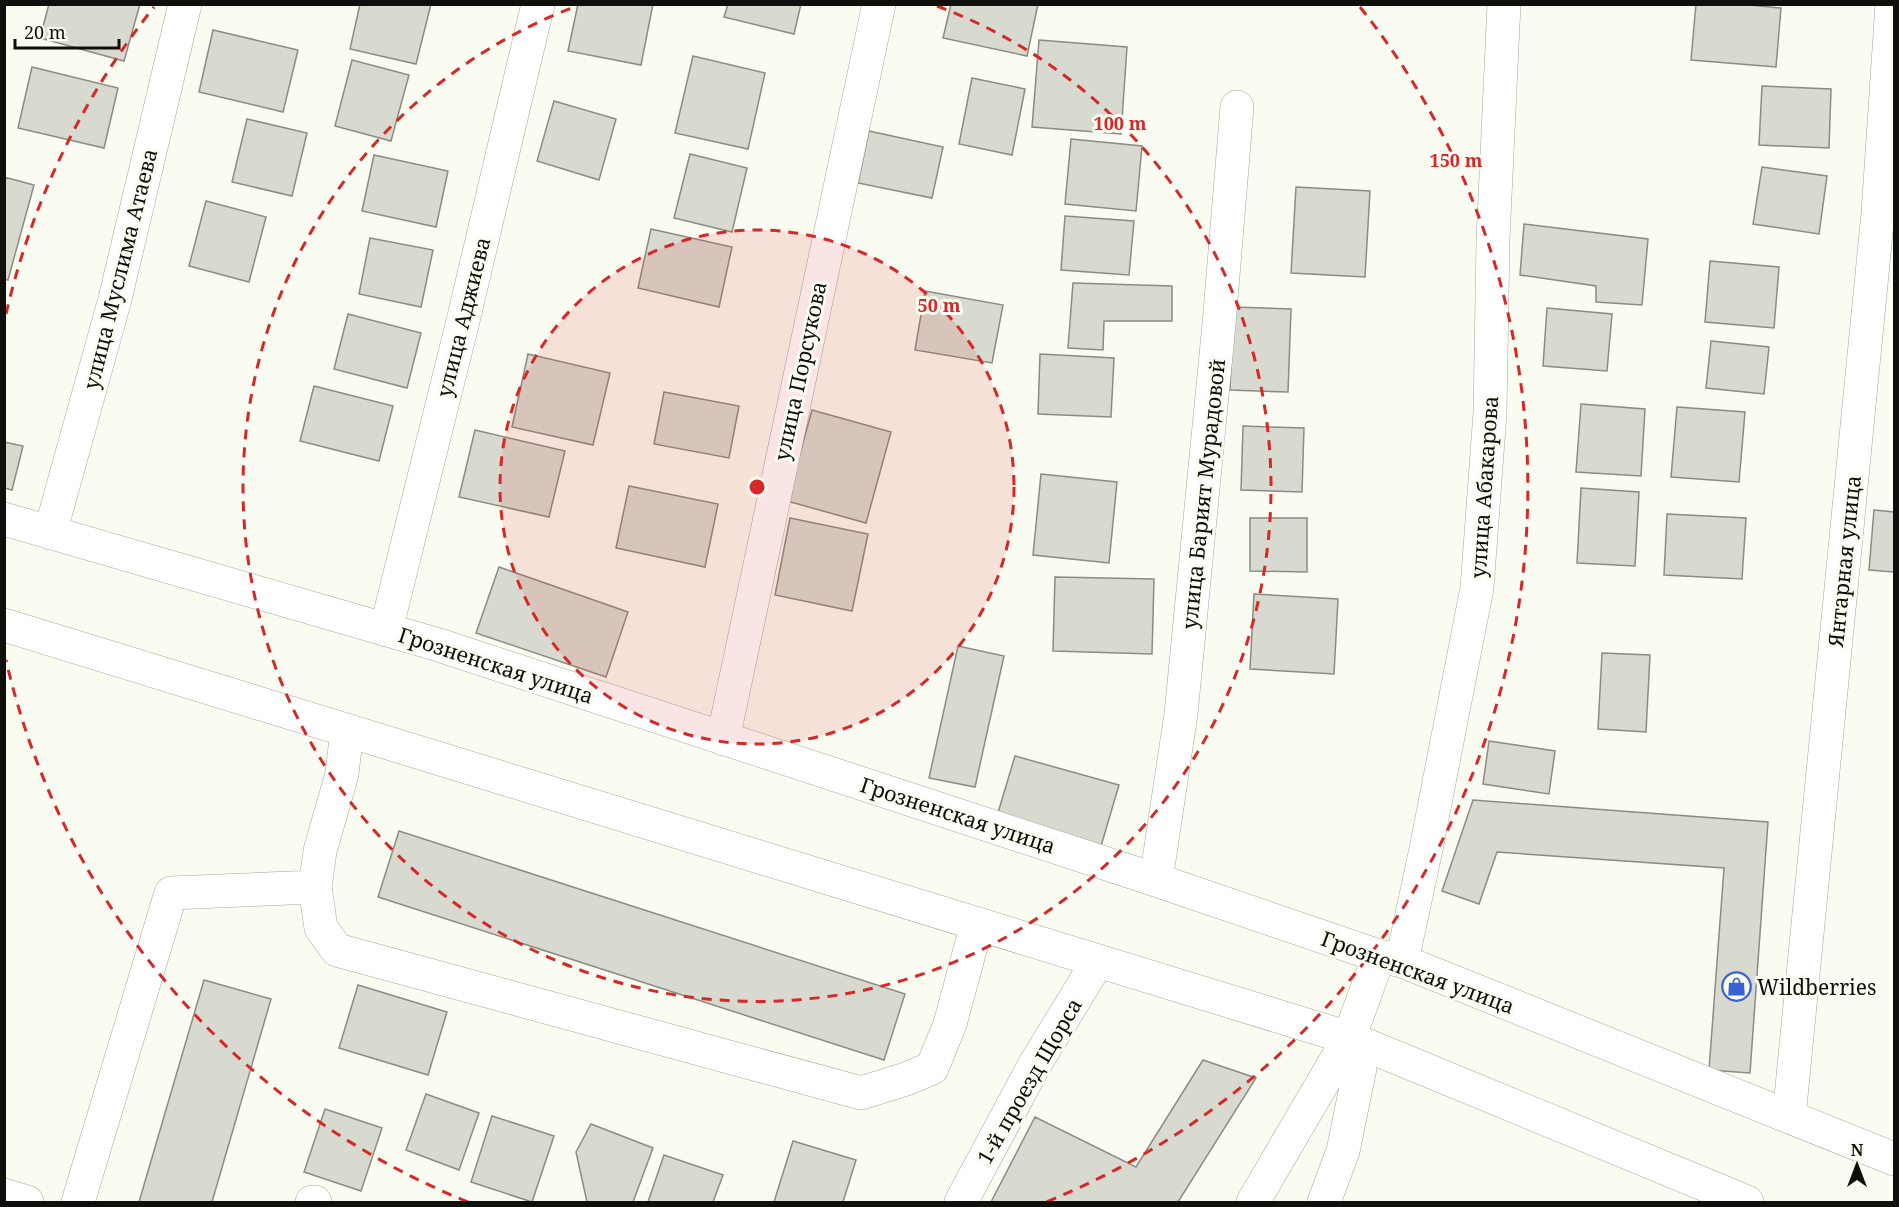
<svg xmlns="http://www.w3.org/2000/svg" width="1899" height="1207" viewBox="0 0 1899 1207" font-family="'Noto Serif',serif">
  <style>
    .building { fill: #d8dacf; stroke: #8b8c83; stroke-width: 1.5 }
    .lines { fill: none; stroke-linecap: round; stroke-linejoin: round }
    .minor-casing { stroke: #a6a89e; stroke-width: 34 }
    .minor { stroke: #fff; stroke-width: 33 }
    .ring { fill: none; stroke: #d62828; stroke-width: 3; stroke-dasharray: 10 8 }
    .labels { text-anchor: middle; dominant-baseline: central; stroke-width: 6; stroke-linejoin: round; paint-order: stroke }
    .street-label { font-size: 21px; fill: #0f0f0c; stroke: #fafbf1 }
    .poi-label { font-size: 21px; fill: #0f0f0c; stroke: #fafbf1; text-anchor: start }
    .centre { fill: #d62828; stroke: #fafbf1; stroke-width: 3 }
    .ring-label { font-size: 18px; text-anchor: middle; font-weight: bold; fill: #d62828; stroke: #fafbf1; stroke-width: 6; stroke-linejoin: round; paint-order: stroke }
  </style>
  <rect width="100%" height="100%" fill="#fafbf1"/>
  <path class="building" d="M 49,4 L 140,4 L 124,61 L 40,38 Z
    M 360,4 L 431,4 L 416,64 L 350,49 Z
    M 578,4 L 653,4 L 641,65 L 568,51 Z
    M 728,4 L 801,4 L 794,34 L 724,17 Z
    M 951,4 L 1038,4 L 1027,56 L 943,38 Z
    M 1696,4 L 1739,4 L 1781,8 L 1776,67 L 1691,60 Z
    M 213,30 L 298,50 L 283,112 L 199,92 Z
    M 1039,40 L 1127,47 L 1121,134 L 1032,127 Z
    M 693,56 L 765,73 L 748,149 L 675,133 Z
    M 352,60 L 409,75 L 391,141 L 335,126 Z
    M 32,67 L 118,88 L 104,148 L 18,128 Z
    M 972,78 L 1025,89 L 1012,155 L 959,144 Z
    M 1762,86 L 1831,89 L 1829,148 L 1759,145 Z
    M 554,101 L 616,119 L 599,180 L 537,161 Z
    M 247,119 L 307,133 L 292,196 L 232,182 Z
    M 869,131 L 943,147 L 932,198 L 858,183 Z
    M 1071,139 L 1142,146 L 1136,211 L 1065,204 Z
    M 690,154 L 747,168 L 732,232 L 674,218 Z
    M 374,155 L 448,171 L 436,227 L 362,211 Z
    M 1762,167 L 1827,176 L 1819,234 L 1753,224 Z
    M 4,177 L 34,185 L 8,280 L 4,279 Z
    M 1296,187 L 1370,191 L 1365,277 L 1291,273 Z
    M 206,201 L 266,217 L 249,282 L 189,266 Z
    M 1065,216 L 1134,221 L 1129,275 L 1061,270 Z
    M 1524,224 L 1648,239 L 1642,305 L 1596,302 L 1596,286 L 1520,275 Z
    M 651,229 L 732,247 L 719,307 L 638,288 Z
    M 370,238 L 433,250 L 421,307 L 359,294 Z
    M 1710,261 L 1779,267 L 1774,328 L 1705,322 Z
    M 1073,283 L 1172,286 L 1172,321 L 1104,321 L 1103,350 L 1068,348 Z
    M 925,291 L 1003,305 L 992,363 L 915,350 Z
    M 1233,307 L 1291,309 L 1288,392 L 1230,390 Z
    M 1547,308 L 1612,314 L 1607,371 L 1543,366 Z
    M 348,314 L 421,333 L 407,388 L 334,369 Z
    M 1711,341 L 1769,347 L 1764,394 L 1706,388 Z
    M 528,354 L 610,373 L 593,445 L 512,427 Z
    M 1040,354 L 1114,358 L 1111,417 L 1038,414 Z
    M 314,386 L 393,406 L 379,461 L 300,441 Z
    M 664,392 L 739,406 L 729,458 L 654,444 Z
    M 1581,404 L 1645,409 L 1641,476 L 1576,472 Z
    M 1677,407 L 1745,412 L 1739,482 L 1671,477 Z
    M 812,410 L 891,432 L 866,523 L 787,501 Z
    M 1243,426 L 1304,428 L 1302,492 L 1241,490 Z
    M 475,430 L 565,451 L 549,517 L 459,497 Z
    M 4,442 L 23,446 L 12,490 L 4,488 Z
    M 1041,474 L 1117,482 L 1109,563 L 1033,555 Z
    M 629,486 L 718,504 L 705,567 L 616,548 Z
    M 1581,488 L 1639,492 L 1635,566 L 1577,563 Z
    M 1874,510 L 1894,512 L 1894,572 L 1869,570 Z
    M 1667,514 L 1746,518 L 1742,579 L 1664,575 Z
    M 790,518 L 868,534 L 852,611 L 775,595 Z
    M 1250,518 L 1307,518 L 1307,572 L 1250,571 Z
    M 499,567 L 628,612 L 606,677 L 476,633 Z
    M 1055,577 L 1154,579 L 1152,654 L 1053,651 Z
    M 1254,594 L 1338,599 L 1334,674 L 1250,669 Z
    M 958,646 L 1004,656 L 975,787 L 929,778 Z
    M 1602,653 L 1650,655 L 1646,732 L 1598,729 Z
    M 1489,741 L 1555,751 L 1549,794 L 1483,784 Z
    M 1015,756 L 1119,785 L 1101,846 L 997,816 Z
    M 1473,800 L 1768,822 L 1750,1073 L 1709,1070 L 1724,868 L 1497,852 L 1479,904 L 1442,891 Z
    M 399,831 L 905,994 L 884,1060 L 378,897 Z
    M 204,980 L 271,999 L 212,1202 L 139,1202 Z
    M 358,985 L 447,1012 L 428,1075 L 339,1048 Z
    M 1203,1060 L 1256,1078 L 1178,1202 L 991,1202 L 1035,1117 L 1136,1167 Z
    M 426,1094 L 479,1113 L 459,1170 L 406,1150 Z
    M 325,1109 L 382,1128 L 361,1191 L 304,1172 Z
    M 492,1116 L 554,1136 L 532,1202 L 471,1182 Z
    M 591,1124 L 653,1148 L 633,1202 L 587,1202 L 576,1152 Z
    M 793,1141 L 856,1160 L 843,1202 L 774,1202 Z
    M 664,1155 L 723,1175 L 713,1202 L 648,1202 Z"/>
  <g class="lines">
    <defs>
      <path id="minor" d="M 4,519 L 439,645 L 1156,880 L 1379,956 L 1402,961 L 1894,1159
        M 50,533 L 115,299 L 185,4
        M 4,625 L 1349,1038 L 1747,1202
        M 386,630 L 462,325 L 538,4
        M 347,730 L 342,774 L 320,851 L 315,887 L 321,928 L 337,950 L 861,1093 L 906,1079 L 932,1068 L 950,1024 L 977,924
        M 723,739 L 879,4
        M 1156,880 L 1181,714 L 1219,324 L 1237,107
        M 1402,961 L 1426,849 L 1477,588 L 1490,413 L 1493,239 L 1504,4
        M 1789,1117 L 1878,213 L 1892,4
        M 4,1195 L 27,1202
        M 78,1202 L 171,893 L 315,887
        M 312,1202 L 315,1202
        M 961,1202 L 1035,1064 L 1098,961
        M 1253,1202 L 1349,1038 L 1379,956
        M 1324,1202 L 1343,1151 L 1360,1068 L 1349,1038"/>
    </defs>
    <use href="#minor" class="minor-casing"/>
    <use href="#minor" class="minor"/>
  </g>
  <circle cx="757" cy="487" r="257" fill="#d62828" fill-opacity=".12"/>
  <g class="ring">
    <circle cx="757" cy="487" r="257"/>
    <path d="M937 6A514 514 0 1 1 577 6"/>
    <path d="M468 1202A771 771 0 0 1 6 660M6 314A771 771 0 0 1 154 7M1360 7A771 771 0 0 1 1046 1202"/>
  </g>
  <defs>
    <symbol id="shop-ring" viewBox="-11 -11 22 22"><circle r="9.5" fill="#fafbf1" stroke="#3863d4" stroke-width="1.5"/><path d="M-5-2.5h2.3a2.7 3.5 0 0 1 5.4 0H5L5.5 6h-11ZM-1.5-2.5h3a1.5 2.3 0 0 0-3 0Z" fill="#3863d4"/></symbol>
  </defs>
  <g fill-rule="evenodd">
    <use href="#shop-ring" x="1720" y="970" width="33" height="33"/>
  </g>
  <g class="labels">
    <g class="street-label">
      <text transform="translate(120 269) rotate(-76)">улица Муслима Атаева</text>
      <text transform="translate(463 317) rotate(-76)">улица Аджиева</text>
      <text transform="translate(800 371) rotate(-78)">улица Порсукова</text>
      <text transform="translate(1484 487) rotate(-86)">улица Абакарова</text>
      <text transform="translate(1203 494) rotate(-84)">улица Барият Мурадовой</text>
      <text transform="translate(1844 561) rotate(-84)">Янтарная улица</text>
      <text transform="translate(496 665) rotate(18)">Грозненская улица</text>
      <text transform="translate(958 815) rotate(18)">Грозненская улица</text>
      <text transform="translate(1418 972) rotate(20)">Грозненская улица</text>
      <text transform="translate(1029 1081) rotate(-60)">1-й проезд Щорса</text>
    </g>
    <g class="poi-label">
      <text x="1757" y="987">Wildberries</text>
    </g>
  </g>
  <circle cx="757" cy="487" r="9" class="centre"/>
  <g class="ring-label">
    <text x="1120" y="130">100 m</text>
    <text x="1456" y="167">150 m</text>
    <text x="939" y="312">50 m</text>
  </g>
  <rect width="1899" height="1207" fill="none" stroke="#0f0f0c" stroke-width="12"/>
  <g transform="translate(1857 1165)" stroke="#fafbf1" stroke-width="4.5" paint-order="stroke">
  <path d="M0-4.5L10 22L0 15L-10 22Z" fill="#0f0f0c"/>
  <text y="-9" font-size="16" font-weight="bold" text-anchor="middle" fill="#0f0f0c">N</text>
  </g>
  <path d="M15 39v9h104v-9" fill="none" stroke="#0f0f0c" stroke-width="3"/>
  <text x="24" y="39" font-size="18" fill="#0f0f0c" stroke="#fafbf1" stroke-width="4.5" paint-order="stroke">20 m</text>
</svg>
